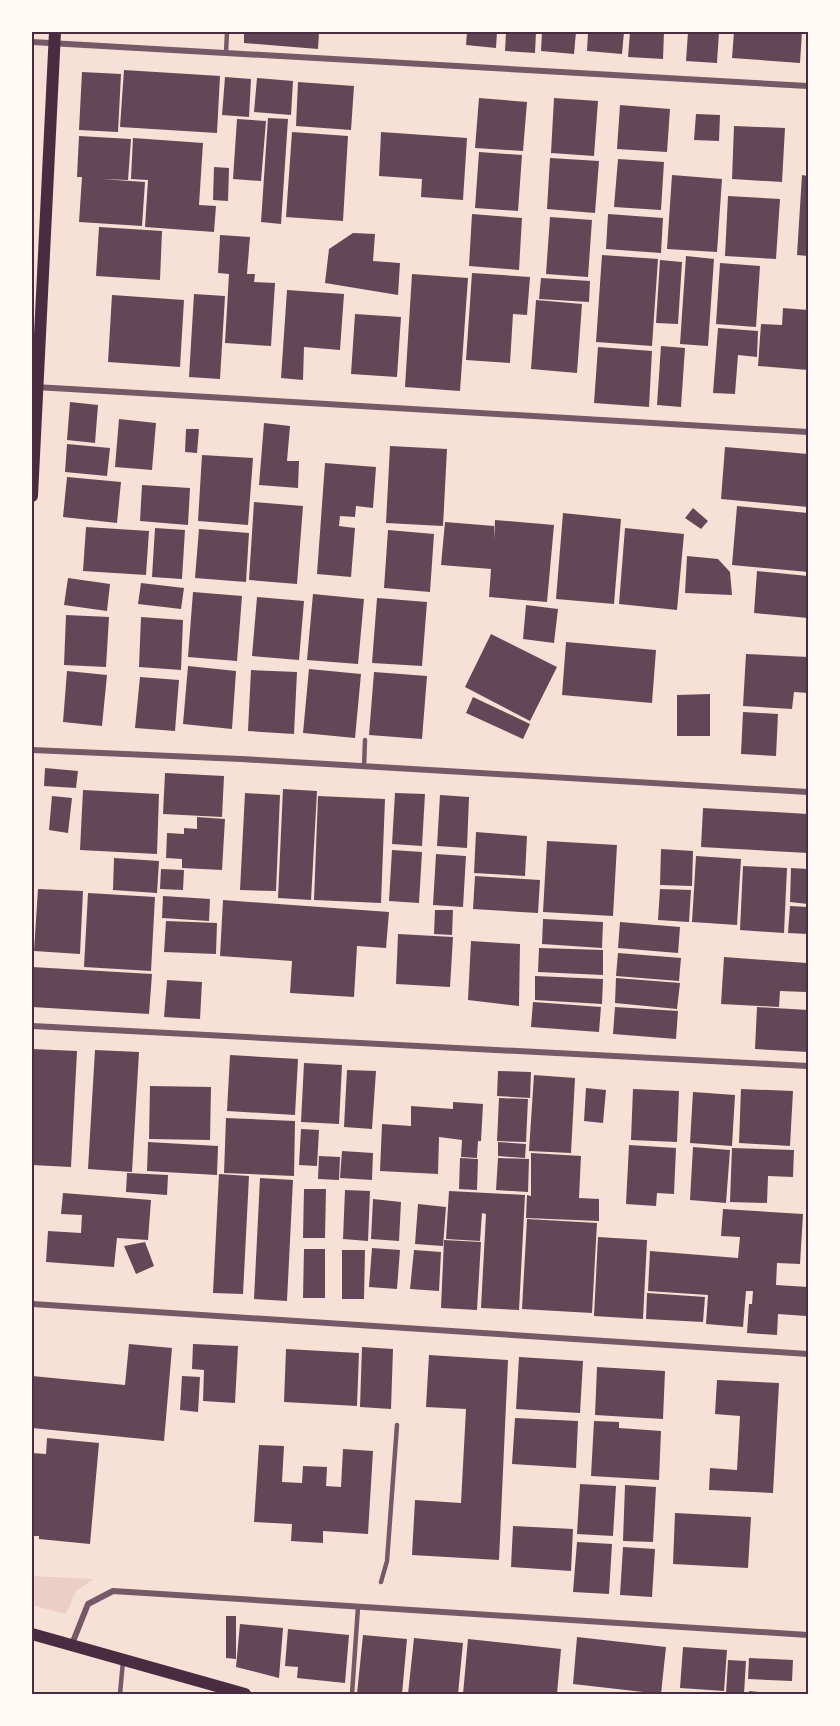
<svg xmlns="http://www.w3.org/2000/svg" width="840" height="1726" viewBox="0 0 840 1726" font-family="Signika,sans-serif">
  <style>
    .green { fill: #ebcfc5 }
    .building { fill: #644757 }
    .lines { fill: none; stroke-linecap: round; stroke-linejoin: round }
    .service { stroke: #755966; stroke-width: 4.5 }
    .minor { stroke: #755966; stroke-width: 6 }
    .secondary { stroke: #4a2c40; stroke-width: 12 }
    .neatline { fill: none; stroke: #4a2c40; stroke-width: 2 }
  </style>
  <rect width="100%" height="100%" fill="#f7e1d7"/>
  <path class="green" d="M 32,1576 L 94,1579 L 76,1591 L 66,1614 L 32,1605 Z"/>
  <path class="building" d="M 244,32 L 319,32 L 318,49 L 244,43 Z
    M 467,32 L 497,32 L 496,48 L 466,45 Z
    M 506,32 L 536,32 L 535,53 L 505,51 Z
    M 542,32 L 576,32 L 574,54 L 541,51 Z
    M 588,32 L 624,32 L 622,54 L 587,51 Z
    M 630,32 L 664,32 L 663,59 L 628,57 Z
    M 688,32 L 719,32 L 717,63 L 686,61 Z
    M 734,32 L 802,32 L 800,63 L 732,58 Z
    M 124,70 L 220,76 L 217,133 L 120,127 Z
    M 82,72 L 121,74 L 118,132 L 79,130 Z
    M 225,77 L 251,79 L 249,117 L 222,115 Z
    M 257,78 L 293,81 L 291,115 L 254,112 Z
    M 298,82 L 354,86 L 351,130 L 296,126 Z
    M 479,98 L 527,102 L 523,151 L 475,148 Z
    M 554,98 L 598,101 L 594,156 L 551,153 Z
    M 620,105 L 670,109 L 667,152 L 617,149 Z
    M 696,114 L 720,115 L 719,141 L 694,140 Z
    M 268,118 L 288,119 L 281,224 L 261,222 Z
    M 237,119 L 266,121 L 261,181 L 233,179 Z
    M 734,126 L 785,128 L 782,182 L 732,179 Z
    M 292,132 L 348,136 L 343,221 L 286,217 Z
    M 381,132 L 467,138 L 463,200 L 421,197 L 422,179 L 379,176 Z
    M 79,136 L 131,139 L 128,180 L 101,179 L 145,182 L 142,226 L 79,222 L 82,177 L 77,177 Z
    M 133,138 L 203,143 L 199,205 L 216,206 L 214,232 L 145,227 L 148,180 L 131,179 Z
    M 479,152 L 522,155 L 518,211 L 475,208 Z
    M 550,158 L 599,161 L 595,213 L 547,209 Z
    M 618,159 L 664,162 L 661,210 L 614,207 Z
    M 214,167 L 229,168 L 228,201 L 213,200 Z
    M 672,175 L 722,179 L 717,252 L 667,249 Z
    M 802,175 L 808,176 L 808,256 L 797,255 Z
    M 728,196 L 780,199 L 776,259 L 725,256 Z
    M 472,214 L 522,218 L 519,270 L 469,266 Z
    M 608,214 L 663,218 L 661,253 L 606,249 Z
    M 550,217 L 592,220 L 588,277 L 546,274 Z
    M 99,227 L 162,231 L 160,280 L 96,276 Z
    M 353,233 L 375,234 L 373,261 L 400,263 L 398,295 L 325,283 L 329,249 Z
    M 220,235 L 250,237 L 247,274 L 255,274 L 254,282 L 275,283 L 271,346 L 225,343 L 229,274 L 218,273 Z
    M 602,255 L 658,259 L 652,346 L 596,342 Z
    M 686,256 L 714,259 L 708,346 L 680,344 Z
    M 660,260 L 682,262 L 678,324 L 656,323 Z
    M 720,263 L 760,266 L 756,327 L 716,324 Z
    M 472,273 L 530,277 L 527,315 L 513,314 L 510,363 L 466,360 Z
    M 412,274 L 468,278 L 460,391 L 405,387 Z
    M 541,278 L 590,281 L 589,302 L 539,299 Z
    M 287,290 L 344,294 L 340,350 L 304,347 L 303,380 L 281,378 Z
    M 194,294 L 225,296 L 220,379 L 189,377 Z
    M 112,295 L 184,300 L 180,367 L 108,362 Z
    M 536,300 L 582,304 L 577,373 L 531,369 Z
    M 783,308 L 808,310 L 808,370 L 758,366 L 761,324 L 782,325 Z
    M 355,314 L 401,317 L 397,377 L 351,374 Z
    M 718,328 L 758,331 L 757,357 L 738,355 L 735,394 L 713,393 Z
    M 661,346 L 685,348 L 681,407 L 657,405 Z
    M 598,347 L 652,351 L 649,407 L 594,403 Z
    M 70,402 L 98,405 L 95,443 L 67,440 Z
    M 119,419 L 156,423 L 152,470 L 115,467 Z
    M 264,423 L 290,426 L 287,461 L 299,461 L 298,488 L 259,485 Z
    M 186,429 L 199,429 L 197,453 L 185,452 Z
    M 67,444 L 110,448 L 107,476 L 65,472 Z
    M 390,446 L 447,449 L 443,526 L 386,523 Z
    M 725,447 L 808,454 L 808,507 L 721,499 Z
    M 202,455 L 253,458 L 248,525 L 198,521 Z
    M 325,463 L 376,467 L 373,508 L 356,506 L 355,517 L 340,516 L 339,526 L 355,528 L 351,577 L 317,574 Z
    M 67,477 L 121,482 L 117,523 L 63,517 Z
    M 142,485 L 190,488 L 188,525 L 140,521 Z
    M 254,502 L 303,506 L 297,584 L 249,580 Z
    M 737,506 L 808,513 L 808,572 L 732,565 Z
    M 693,508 L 708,521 L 701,529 L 685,518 Z
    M 563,513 L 621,519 L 614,604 L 556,599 Z
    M 495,520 L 554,525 L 547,602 L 489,597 L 491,569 L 441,565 L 445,522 L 494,526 L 494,540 Z
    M 86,527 L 149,531 L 146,575 L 83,571 Z
    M 155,528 L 185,530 L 182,579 L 152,577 Z
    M 625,528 L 684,534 L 677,610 L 619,604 Z
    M 199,529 L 249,533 L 246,582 L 195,578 Z
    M 388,530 L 434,534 L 430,592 L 384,588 Z
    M 687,556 L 718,559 L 730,572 L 732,595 L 685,593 Z
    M 757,571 L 808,576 L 808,618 L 754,613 Z
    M 68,578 L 110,584 L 107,611 L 64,605 Z
    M 141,583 L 184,588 L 181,609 L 138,604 Z
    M 193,592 L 242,596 L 237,661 L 188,657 Z
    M 313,594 L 364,599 L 358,664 L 307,660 Z
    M 257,597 L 304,601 L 299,660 L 252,656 Z
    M 377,598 L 427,602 L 422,666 L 372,663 Z
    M 526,605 L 558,609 L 554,643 L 523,639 Z
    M 66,615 L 109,617 L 106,667 L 64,665 Z
    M 141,617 L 183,620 L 181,670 L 139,667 Z
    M 491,634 L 557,667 L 530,721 L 465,687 Z
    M 566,642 L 656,650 L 652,703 L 562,695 Z
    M 746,654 L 808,657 L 808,693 L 794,692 L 792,709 L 743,706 Z
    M 188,666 L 236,671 L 232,729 L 183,724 Z
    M 309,669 L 361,674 L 355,738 L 303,733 Z
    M 251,670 L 297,672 L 294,734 L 248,731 Z
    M 67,671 L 107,675 L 102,726 L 63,722 Z
    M 374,672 L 427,676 L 422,739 L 369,735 Z
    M 140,677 L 179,680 L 175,731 L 135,728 Z
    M 710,694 L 710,736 L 677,736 L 677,695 Z
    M 473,697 L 530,724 L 523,739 L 466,713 Z
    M 743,712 L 778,714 L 776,756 L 741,754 Z
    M 45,768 L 78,771 L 76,788 L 44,786 Z
    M 165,773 L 224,776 L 222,817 L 163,814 Z
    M 283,789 L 317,791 L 311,900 L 278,898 Z
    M 83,790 L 159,794 L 157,854 L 80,850 Z
    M 245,793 L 280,795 L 276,891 L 240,890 Z
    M 395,793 L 425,794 L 422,846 L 392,844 Z
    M 440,795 L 469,797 L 467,848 L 437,846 Z
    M 52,796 L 72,798 L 68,833 L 49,830 Z
    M 318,796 L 385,799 L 381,903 L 314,900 Z
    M 703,808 L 808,814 L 808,853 L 701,847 Z
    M 197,817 L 225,819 L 222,870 L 182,868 L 182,859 L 166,858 L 167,833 L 184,834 L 184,828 L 197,829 Z
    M 476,832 L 527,836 L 525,876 L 474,873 Z
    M 547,841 L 617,845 L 613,916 L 543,912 Z
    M 661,849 L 693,851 L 692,886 L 660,885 Z
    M 392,850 L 422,852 L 419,903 L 389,901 Z
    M 436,854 L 466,856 L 463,907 L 433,905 Z
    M 696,856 L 741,859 L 737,925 L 692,922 Z
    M 114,858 L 159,861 L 157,893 L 113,890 Z
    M 743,866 L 787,868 L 784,933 L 740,930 Z
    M 791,868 L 808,869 L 808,904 L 790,902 Z
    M 161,869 L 184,870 L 183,890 L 160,889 Z
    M 475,876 L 540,880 L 538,913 L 473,909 Z
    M 38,889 L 83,891 L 80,954 L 34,951 Z
    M 660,889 L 691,890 L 689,922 L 658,920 Z
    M 88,893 L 155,897 L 151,971 L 84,967 Z
    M 163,896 L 210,899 L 209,921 L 162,918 Z
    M 223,900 L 389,912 L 386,948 L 357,946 L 354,997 L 290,993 L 292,961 L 220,956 Z
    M 790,906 L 808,907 L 808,934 L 788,933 Z
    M 435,910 L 453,910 L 452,935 L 434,934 Z
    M 543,919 L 603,922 L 602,948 L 542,944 Z
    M 166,921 L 217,923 L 216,954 L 164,952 Z
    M 620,922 L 680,927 L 678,953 L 618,948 Z
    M 398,934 L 453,937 L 450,987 L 396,984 Z
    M 471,941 L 520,944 L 519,1006 L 468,1000 Z
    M 539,948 L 603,950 L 603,975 L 538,972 Z
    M 618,953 L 681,958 L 679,981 L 616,976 Z
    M 724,957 L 807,963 L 806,992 L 780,991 L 779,1007 L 721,1004 Z
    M 32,967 L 152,974 L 149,1014 L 32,1007 Z
    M 535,976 L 603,979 L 602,1004 L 535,1000 Z
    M 616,978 L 680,983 L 677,1009 L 615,1003 Z
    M 167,980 L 202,982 L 200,1019 L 164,1017 Z
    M 533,1002 L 601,1007 L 599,1032 L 531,1027 Z
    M 615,1007 L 678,1011 L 676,1039 L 613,1034 Z
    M 757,1007 L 808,1010 L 808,1052 L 755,1049 Z
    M 32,1049 L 77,1051 L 71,1167 L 32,1165 Z
    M 95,1050 L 139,1052 L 132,1172 L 88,1169 Z
    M 230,1055 L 298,1059 L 295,1115 L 227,1111 Z
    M 304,1063 L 342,1065 L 339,1124 L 301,1122 Z
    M 347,1070 L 376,1071 L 372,1129 L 344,1127 Z
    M 498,1071 L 531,1072 L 530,1098 L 497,1096 Z
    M 534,1075 L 575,1078 L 571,1153 L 529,1151 Z
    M 150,1086 L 211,1087 L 210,1140 L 149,1139 Z
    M 586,1088 L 606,1090 L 603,1123 L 584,1121 Z
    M 633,1089 L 679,1091 L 677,1142 L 631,1140 Z
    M 741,1089 L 793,1091 L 790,1146 L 739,1143 Z
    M 693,1092 L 735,1095 L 732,1146 L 690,1143 Z
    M 499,1098 L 528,1099 L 526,1142 L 497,1141 Z
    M 453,1102 L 483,1104 L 481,1141 L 478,1141 L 477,1158 L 461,1157 L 462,1140 L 439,1137 L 438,1174 L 380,1171 L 382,1124 L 411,1126 L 411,1106 L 453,1109 Z
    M 226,1118 L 295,1121 L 294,1176 L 224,1173 Z
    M 301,1129 L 319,1130 L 317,1166 L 299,1165 Z
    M 148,1142 L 218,1146 L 217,1175 L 147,1171 Z
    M 498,1142 L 526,1144 L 525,1158 L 498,1156 Z
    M 629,1145 L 676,1148 L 674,1194 L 657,1193 L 656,1206 L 626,1204 Z
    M 693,1147 L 730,1150 L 726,1203 L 690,1200 Z
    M 732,1148 L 794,1150 L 793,1177 L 768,1176 L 767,1203 L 730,1202 Z
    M 342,1151 L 373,1153 L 372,1180 L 340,1178 Z
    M 531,1153 L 581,1156 L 579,1198 L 599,1199 L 599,1221 L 526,1218 L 527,1195 L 531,1196 Z
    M 319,1156 L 340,1157 L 339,1180 L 318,1179 Z
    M 460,1158 L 478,1159 L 477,1190 L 459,1189 Z
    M 498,1158 L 529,1159 L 528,1192 L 496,1190 Z
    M 127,1173 L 168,1175 L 167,1195 L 126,1192 Z
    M 219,1174 L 249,1176 L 243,1294 L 213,1293 Z
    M 260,1178 L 293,1180 L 287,1301 L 254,1299 Z
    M 304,1189 L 326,1189 L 325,1238 L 303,1238 Z
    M 345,1190 L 370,1191 L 368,1241 L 343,1239 Z
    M 449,1191 L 525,1195 L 519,1310 L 481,1308 L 486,1214 L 482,1213 L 480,1241 L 446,1239 Z
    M 63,1193 L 151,1200 L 148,1240 L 117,1238 L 114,1267 L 46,1262 L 48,1231 L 81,1233 L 82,1215 L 61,1214 Z
    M 373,1199 L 401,1202 L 399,1241 L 371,1239 Z
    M 418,1204 L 446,1207 L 443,1246 L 415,1244 Z
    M 723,1209 L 803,1214 L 800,1264 L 777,1263 L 776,1285 L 808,1287 L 806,1316 L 778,1314 L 777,1335 L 747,1333 L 749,1304 L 752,1304 L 753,1291 L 746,1291 L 743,1327 L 706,1324 L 708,1295 L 648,1291 L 650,1251 L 738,1258 L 740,1237 L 721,1236 Z
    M 527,1219 L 597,1223 L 592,1313 L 522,1309 Z
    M 598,1237 L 647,1240 L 643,1319 L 594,1316 Z
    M 444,1240 L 481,1242 L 477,1310 L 441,1308 Z
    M 145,1242 L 154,1266 L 136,1274 L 124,1246 Z
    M 372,1248 L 400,1250 L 397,1289 L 369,1287 Z
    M 304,1249 L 325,1249 L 325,1298 L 303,1298 Z
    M 342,1250 L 365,1250 L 364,1299 L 342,1299 Z
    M 414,1250 L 441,1252 L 439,1291 L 410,1289 Z
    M 647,1293 L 705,1297 L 703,1322 L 646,1319 Z
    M 129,1344 L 172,1348 L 164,1441 L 32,1428 L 32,1376 L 125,1385 Z
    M 193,1344 L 238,1346 L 235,1403 L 203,1401 L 204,1370 L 192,1369 Z
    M 362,1347 L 393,1349 L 391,1409 L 360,1407 Z
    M 286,1349 L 359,1353 L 357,1406 L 284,1402 Z
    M 429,1355 L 508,1360 L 499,1560 L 412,1555 L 415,1500 L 461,1503 L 466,1409 L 426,1407 Z
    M 519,1357 L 583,1361 L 580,1413 L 516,1409 Z
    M 597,1367 L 665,1371 L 663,1419 L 595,1415 Z
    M 182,1376 L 200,1377 L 198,1412 L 180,1410 Z
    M 717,1380 L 779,1383 L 773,1493 L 709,1490 L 710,1468 L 737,1470 L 740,1416 L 715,1414 Z
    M 515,1418 L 578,1421 L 576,1468 L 512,1464 Z
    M 594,1421 L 619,1422 L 619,1428 L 661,1431 L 659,1480 L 591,1476 Z
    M 47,1438 L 99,1443 L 90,1544 L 39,1539 L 39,1536 L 32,1536 L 32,1453 L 46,1454 Z
    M 259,1445 L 284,1446 L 282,1482 L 302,1483 L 303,1466 L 327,1467 L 326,1486 L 341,1487 L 343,1449 L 373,1451 L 368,1534 L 323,1531 L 323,1543 L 291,1541 L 292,1524 L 254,1522 Z
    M 580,1484 L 616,1486 L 613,1536 L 577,1534 Z
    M 625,1485 L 656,1487 L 653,1542 L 623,1541 Z
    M 675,1513 L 751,1517 L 748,1568 L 673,1564 Z
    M 513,1526 L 573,1529 L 571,1571 L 511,1567 Z
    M 577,1542 L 612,1544 L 609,1594 L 573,1592 Z
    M 623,1547 L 655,1549 L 652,1597 L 620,1595 Z
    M 226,1616 L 236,1616 L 236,1659 L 226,1658 Z
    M 240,1624 L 283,1628 L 279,1678 L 236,1667 Z
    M 288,1629 L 349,1635 L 345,1683 L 297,1678 L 298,1667 L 285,1666 Z
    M 363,1635 L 407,1639 L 402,1694 L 357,1694 Z
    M 577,1637 L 666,1647 L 661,1694 L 573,1684 Z
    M 414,1638 L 463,1643 L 458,1694 L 408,1694 Z
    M 468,1639 L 561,1649 L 557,1694 L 463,1694 Z
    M 683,1647 L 727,1650 L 724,1691 L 680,1688 Z
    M 749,1658 L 793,1660 L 792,1681 L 748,1679 Z
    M 728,1660 L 746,1661 L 744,1694 L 726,1694 Z
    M 749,1691 L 769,1693 L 769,1694 L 749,1694 Z"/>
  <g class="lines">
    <path class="service" d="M 226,53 L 227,32
      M 364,767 L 365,740
      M 381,1582 L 387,1561 L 397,1425
      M 120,1694 L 123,1661
      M 352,1694 L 358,1607"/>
    <path class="minor" d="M 32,42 L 808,86
      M 35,387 L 808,432
      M 32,750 L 241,759 L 808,792
      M 32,1026 L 808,1066
      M 32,1304 L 808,1354
      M 72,1644 L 88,1604 L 113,1591 L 808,1635"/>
    <path class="secondary" d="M 32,496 L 55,32
      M 32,1634 L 245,1694"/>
  </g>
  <rect width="840" height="1726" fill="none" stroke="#fffaf5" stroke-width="66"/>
  <rect x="33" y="33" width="774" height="1660" class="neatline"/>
</svg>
